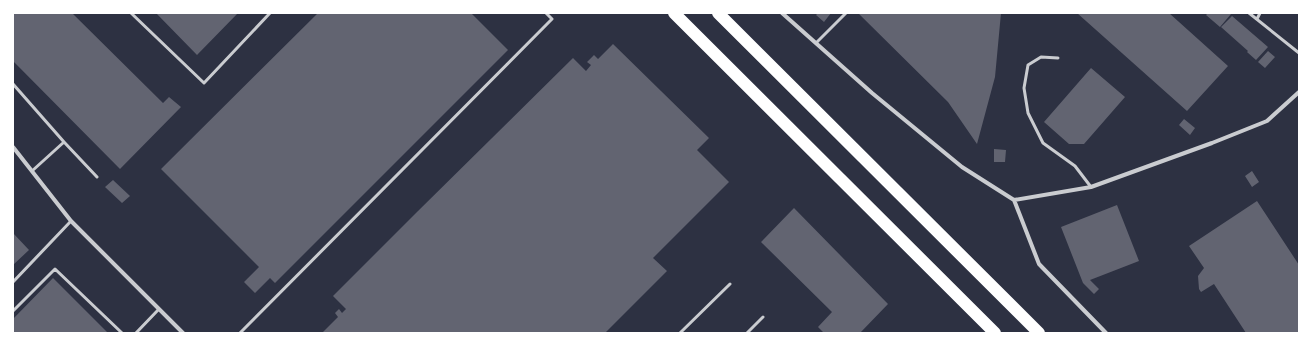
<svg xmlns="http://www.w3.org/2000/svg" width="1312" height="346" viewBox="0 0 1312 346" font-family="Figtree,sans-serif">
  <style>
    .building { fill: #626471 }
    .lines { fill: none; stroke-linecap: round; stroke-linejoin: round }
    .service { stroke: #caccd0; stroke-width: 3 }
    .minor { stroke: #caccd0; stroke-width: 4 }
    .motorway { stroke: #fff; stroke-width: 12 }
  </style>
  <rect width="100%" height="100%" fill="#2d3142"/>
  <path class="building" d="M 13,13 L 72,13 L 163,103 L 169,97 L 181,107 L 120,169 L 13,61 Z
    M 156,13 L 238,13 L 197,55 Z
    M 318,13 L 471,13 L 508,50 L 275,283 L 270,278 L 255,293 L 244,282 L 259,267 L 161,169 Z
    M 818,13 L 831,13 L 824,22 L 816,15 Z
    M 858,13 L 1001,13 L 995,77 L 977,144 L 948,102 Z
    M 1077,13 L 1169,13 L 1228,66 L 1187,111 Z
    M 1208,13 L 1230,13 L 1231,14 L 1220,27 L 1206,15 Z
    M 1232,16 L 1268,47 L 1256,60 L 1247,52 L 1248,51 L 1221,27 Z
    M 613,44 L 709,138 L 697,150 L 729,182 L 653,258 L 667,271 L 605,333 L 322,333 L 338,317 L 335,313 L 339,309 L 342,313 L 346,309 L 333,296 L 418,211 L 573,58 L 586,71 L 591,65 L 587,62 L 594,55 L 598,59 Z
    M 1268,51 L 1275,57 L 1265,68 L 1258,62 Z
    M 1091,68 L 1125,97 L 1084,144 L 1069,144 L 1044,122 Z
    M 1184,119 L 1195,128 L 1190,135 L 1179,125 Z
    M 994,149 L 1006,150 L 1005,162 L 994,162 Z
    M 1252,171 L 1259,182 L 1252,187 L 1245,176 Z
    M 113,180 L 130,196 L 122,203 L 105,187 Z
    M 1257,201 L 1299,265 L 1299,333 L 1246,333 L 1214,284 L 1201,292 L 1199,289 L 1198,276 L 1204,268 L 1189,246 Z
    M 1117,205 L 1139,261 L 1090,280 L 1099,289 L 1094,294 L 1083,283 L 1061,227 Z
    M 794,208 L 888,304 L 860,333 L 824,333 L 818,327 L 832,312 L 761,242 Z
    M 13,233 L 29,250 L 13,265 Z
    M 53,278 L 108,333 L 13,333 L 13,319 Z"/>
  <g class="lines">
    <path class="service" d="M 131,13 L 204,83 L 270,13
      M 1249,13 L 1299,53
      M 1257,19 L 1260,13
      M 816,43 L 846,13
      M 1058,58 L 1041,57 L 1028,65 L 1024,88 L 1028,113 L 1043,143 L 1075,166 L 1091,187
      M 13,84 L 64,142 L 32,171
      M 64,142 L 97,177
      M 13,282 L 71,221
      M 13,311 L 55,269 L 122,333
      M 136,333 L 159,309
      M 240,333 L 552,19 L 546,13
      M 680,333 L 730,284
      M 747,333 L 763,317"/>
    <path class="minor" d="M 782,13 L 872,93 L 962,167 L 1014,200 L 1091,187 L 1212,143 L 1267,121 L 1299,92
      M 13,147 L 71,221 L 183,333
      M 1014,200 L 1039,264 L 1106,333"/>
    <path class="motorway" d="M 674,13 L 995,333
      M 718,13 L 1039,333"/>
  </g>
  <rect width="1312" height="346" fill="none" stroke="#ffffff" stroke-width="28"/>
</svg>
